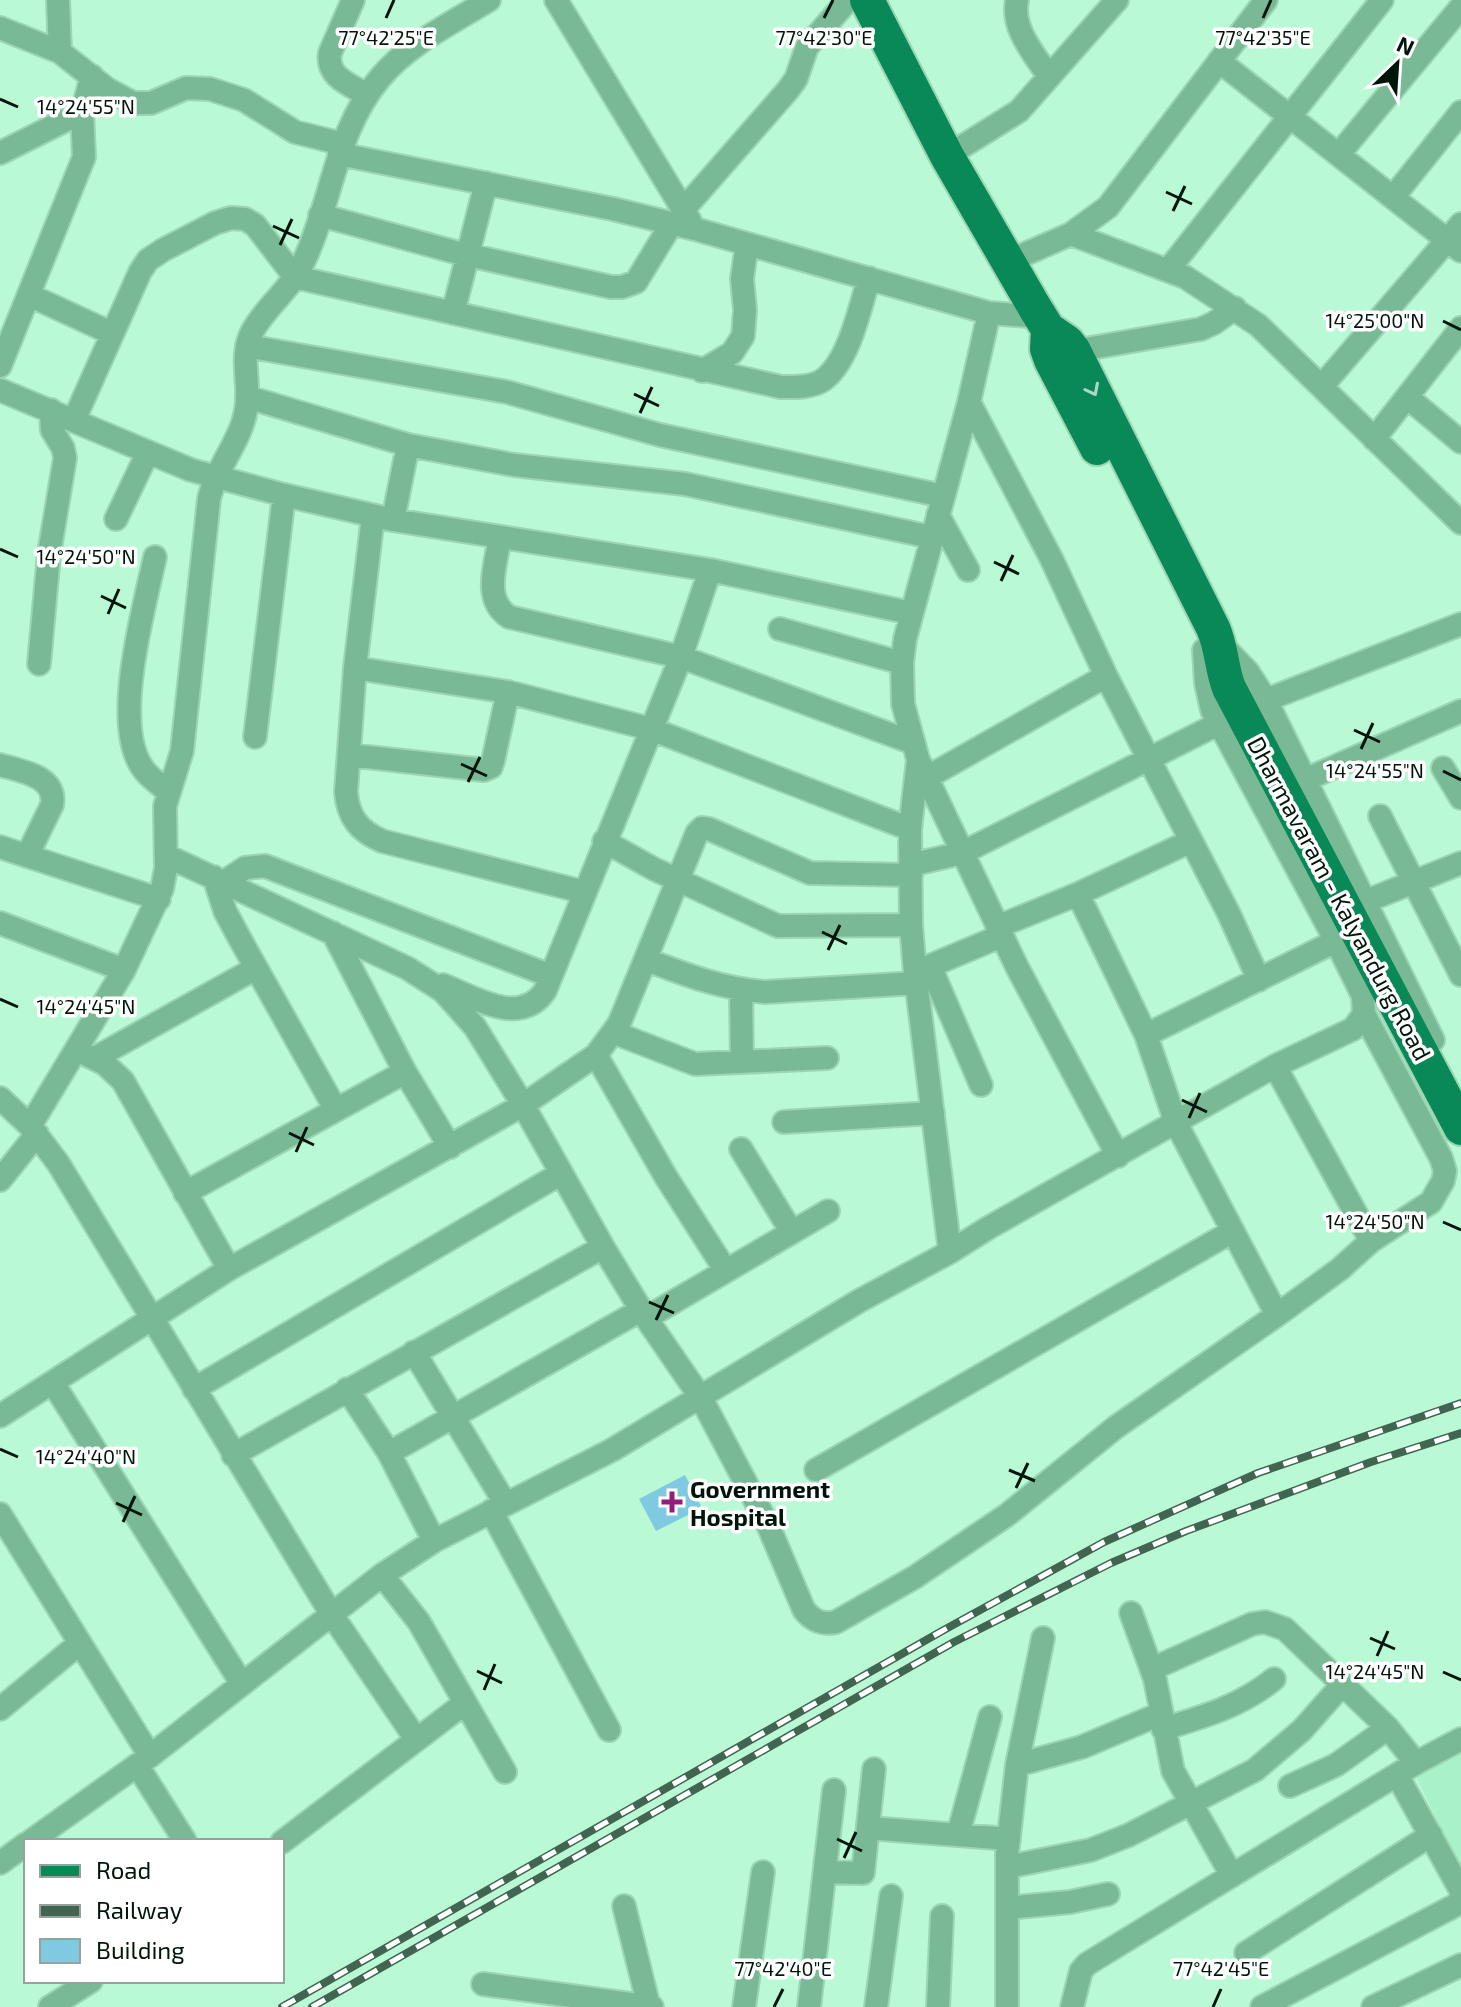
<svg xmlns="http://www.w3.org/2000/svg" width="1461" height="2007" viewBox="0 0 1461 2007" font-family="'Exo 2',sans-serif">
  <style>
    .built { fill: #a9f1c8 }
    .building { fill: #7fcae0 }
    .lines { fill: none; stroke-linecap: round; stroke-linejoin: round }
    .street-casing { stroke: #9cd5b4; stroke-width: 26 }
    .primary-casing { stroke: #9cd5b4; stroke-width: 38 }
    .street { stroke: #7ab996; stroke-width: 22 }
    .primary { stroke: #098958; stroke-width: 34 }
    .rail-casing { stroke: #416551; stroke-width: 8 }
    .rail { stroke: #fff; stroke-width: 5; stroke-dasharray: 15; stroke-linecap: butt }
    .oneway { stroke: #a9d6c5 }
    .ticks { fill: none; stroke: #001509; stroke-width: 3 }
    .poi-dot { fill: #951d7a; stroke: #fff; stroke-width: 3 }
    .labels { text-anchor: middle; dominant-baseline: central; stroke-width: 7; stroke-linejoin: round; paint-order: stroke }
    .street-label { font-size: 24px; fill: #001509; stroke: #fff }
    .poi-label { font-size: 24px; font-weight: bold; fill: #001509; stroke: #fff; text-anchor: start }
    .ticks-label { font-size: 20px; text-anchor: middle; fill: #001509; stroke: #fff; stroke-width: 7; stroke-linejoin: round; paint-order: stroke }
  </style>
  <rect width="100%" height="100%" fill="#baf9d5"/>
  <path class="built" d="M 1461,1747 L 1461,1865 L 1459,1866 L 1414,1772 Z"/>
  <path class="building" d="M 685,1475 L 702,1508 L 656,1531 L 639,1499 Z"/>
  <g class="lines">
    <defs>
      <path id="street" d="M 58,0 L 60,52
        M 353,0 L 330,53 C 326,77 349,84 367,95
        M 556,0 L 690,221
        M 1017,0 C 1011,29 1034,53 1049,77
        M 0,28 L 60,52 L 107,89 L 133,103 L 151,103 L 186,88 L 210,89 L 244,100 L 295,132 L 343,144
        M 1219,61 L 1461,251
        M 0,153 L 82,112
        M 339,154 L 613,209 L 695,229 L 989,313 L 1041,317
        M 1339,154 L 1461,7
        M 947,156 L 1019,111 L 1117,0
        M 1394,196 L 1461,112
        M 683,210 L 788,90 L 796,79 L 807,47 L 848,0
        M 320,215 L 455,252 L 611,287 L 622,287 L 636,282 L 672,223
        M 1071,234 L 1185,277 L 1258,325 L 1461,523
        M 1009,261 L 1071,234 L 1108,207 L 1266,0
        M 1169,269 L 1382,0
        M 29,295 L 111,333
        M 453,313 L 486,183
        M 989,313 L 969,402 L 905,639 L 902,663 L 903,704 L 918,759 L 1017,967 L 1118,1156
        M 247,346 L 507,392 L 660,435 L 943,496
        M 1074,351 L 1201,329 L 1214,323 L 1235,308
        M 0,366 L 84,157 L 82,112 L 92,76
        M 702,371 L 732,353 L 743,336 L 745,310 L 742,279 L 747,244
        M 1322,386 L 1461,224
        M 0,390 L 191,470 L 284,495 L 393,520 L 710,570 L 911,613
        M 247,397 L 408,445 L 514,465 L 685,484 L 931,537
        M 1407,397 L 1461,442
        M 969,402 L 1052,560 L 1106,676 L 1229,914 L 1259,980
        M 74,420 L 140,272 L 148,260 L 163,250 L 215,223 L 231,218 L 245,219 L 255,225 L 295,277 L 781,387 C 794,387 811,388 823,380 C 849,362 860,307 869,278
        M 1374,439 L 1461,328
        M 938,515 L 968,570
        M 373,516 L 355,668 L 346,792 C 348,817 359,831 382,841 L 584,892
        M 116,519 L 148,452
        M 393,520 L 408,445
        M 500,537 C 496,564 482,599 509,617 L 681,657 L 911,742
        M 155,557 C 144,608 114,715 139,762 C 146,776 158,783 169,792
        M 780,629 L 902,663
        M 1221,644 L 1248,672 L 1266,700 L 1433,1040
        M 39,664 L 49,554 L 65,458 L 63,448 L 52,430 L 51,410
        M 355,668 L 508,692 L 651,729 L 910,829
        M 1266,700 L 1461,624
        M 255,737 L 284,495
        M 349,755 L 484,770 L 491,767 L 493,761 L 508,692
        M 918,760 L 910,829 L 911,925 L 915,972 L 950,1252
        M 0,765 C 21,771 57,776 52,805 L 27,856
        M 1443,768 L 1461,798
        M 926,778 L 1106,676
        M 1307,779 L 1461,711
        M 1380,816 L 1461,975
        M 604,841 L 654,869 L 778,926 L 911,925
        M 0,847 L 159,899
        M 167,856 L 407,968 L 443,991 L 475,1027 L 523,1105 L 603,1247 L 646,1318 L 701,1398 L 768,1525 L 804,1610 C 813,1621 822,1625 836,1622 L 915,1577 L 1007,1515 L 1116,1427 L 1277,1315 L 1340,1269 L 1371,1241 L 1431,1202 L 1443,1181 L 1445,1171 L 1441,1158 L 1364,1014
        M 910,865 L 962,853 L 1220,723
        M 214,877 L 225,911 L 240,939 L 336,1110
        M 224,882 L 245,868 L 265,866 L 551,976
        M 1078,894 L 1146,1035 L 1176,1123 L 1277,1315
        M 1364,902 L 1461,863
        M 0,923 L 124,970
        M 997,927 L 1078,894 L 1191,841
        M 333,933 L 405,1072 L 450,1147
        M 647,960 C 686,975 723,989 765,992 L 917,983
        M 930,966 L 981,1085
        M 918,971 L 1001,936
        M 443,985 C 476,998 520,1027 545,991 L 681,657 L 710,570
        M 741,991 L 742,1062
        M 615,1033 L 695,1064 L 827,1058
        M 1146,1035 L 1336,941
        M 77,1050 L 105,1064 L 123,1081 L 229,1269
        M 596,1055 L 666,1177 L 726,1271
        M 95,1058 L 256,968
        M 1275,1066 L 1371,1241
        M 0,1098 L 30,1126 L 58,1163 L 332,1615 L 416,1739
        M 784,1122 L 933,1113
        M 30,1126 L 124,970 L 162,889 L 166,868 L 165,806 L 182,751 L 209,499 C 216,467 241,441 246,410 C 251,383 239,357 252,332 C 266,306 291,289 303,263 C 332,203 335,131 380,78 C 408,44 452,23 489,0
        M 741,1149 L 791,1231
        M 0,1180 L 37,1134
        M 185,1193 L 405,1072
        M 646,1318 L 828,1211
        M 414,1352 L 505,1503
        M 53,1383 L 242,1684
        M 194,1389 L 560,1174
        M 347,1389 L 389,1453 L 434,1541
        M 0,1416 L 229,1269 L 523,1105 L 596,1055 L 619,1024 L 697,833 L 702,828 L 709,829 L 810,873 L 911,875
        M 389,1453 L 641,1310
        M 233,1455 L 603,1247
        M 816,1470 L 1233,1231
        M 491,1511 L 609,1730
        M 0,1514 L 150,1756
        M 382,1575 L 419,1622 L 505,1772
        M 1131,1613 L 1155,1679 L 1173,1771 L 1231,1874
        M 1152,1669 L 1252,1624 L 1265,1622 L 1285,1629 L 1388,1728 L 1416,1763
        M 0,1709 L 80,1643
        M 1163,1729 C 1203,1717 1241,1706 1274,1679
        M 137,1765 L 185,1841
        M 1017,1765 L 1082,1747 L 1160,1714
        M 1397,1775 L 1461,1891
        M 1290,1786 L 1336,1765 L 1388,1728
        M 869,1828 L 1009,1839
        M 958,1835 L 990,1717
        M 31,1841 L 150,1756 L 382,1575 L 434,1541 L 612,1450 L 859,1301 L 950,1252 L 988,1228 L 1275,1066 L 1353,1029 L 1364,1014 L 1363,996 L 1336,941 L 1212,710 L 1206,683 L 1204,650
        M 282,1842 L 465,1703
        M 0,1863 L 26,1844
        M 1007,1867 L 1091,1850 L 1129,1835 L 1255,1770 L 1302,1730 L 1341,1686
        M 825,1872 L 863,1873 L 874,1769
        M 624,1906 L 649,2007
        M 1007,1908 L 1070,1902 L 1108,1894
        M 1246,1953 L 1431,1835
        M 483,1984 L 652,2007
        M 50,2007 L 91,1981
        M 744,2007 L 763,1872
        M 809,2007 L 834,1790
        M 876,2007 L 891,1896
        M 938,2007 L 942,1916
        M 1007,2007 L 1007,1854 L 1017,1765 L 1043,1638
        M 1072,2007 L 1081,1971 L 1087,1964 L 1416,1763 L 1461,1739
        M 1262,2007 L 1458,1904 L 1461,1896
        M 1373,2007 L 1461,1965"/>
      <path id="primary" d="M 867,0 L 947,156 L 1035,308 L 1048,329 L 1067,342 L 1074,351 L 1213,628 C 1222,648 1221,667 1229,688 L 1461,1128
        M 1048,329 L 1047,349 L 1051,360 L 1097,448"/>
    </defs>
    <use href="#street" class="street-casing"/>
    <use href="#primary" class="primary-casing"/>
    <use href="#street" class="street"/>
    <use href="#primary" class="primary"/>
    <defs>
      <path id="rail" d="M 282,2007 L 942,1631 L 1104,1542 L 1258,1473 L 1461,1403
        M 312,2007 L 954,1642 L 1111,1563 L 1186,1531 L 1371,1462 L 1461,1433"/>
    </defs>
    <use href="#rail" class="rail-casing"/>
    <use href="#rail" class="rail"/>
  </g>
  <defs><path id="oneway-chevron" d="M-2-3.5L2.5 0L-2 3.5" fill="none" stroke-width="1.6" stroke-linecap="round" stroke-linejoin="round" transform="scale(2)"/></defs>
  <use class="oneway" href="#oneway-chevron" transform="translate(1093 390) rotate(63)"/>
  <path class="ticks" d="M 386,18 L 394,0M 824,18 L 833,0M 1263,18 L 1271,0M 0,99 L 18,107M 1166,192 L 1192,204M 1173,211 L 1185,186M 273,226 L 299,238M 280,245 L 292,219M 1443,321 L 1461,330M 634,394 L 659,406M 640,413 L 652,387M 0,549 L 18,557M 994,562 L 1019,574M 1001,581 L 1013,555M 101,596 L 126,608M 108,614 L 119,589M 1354,730 L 1380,742M 1361,749 L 1373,723M 461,764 L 487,776M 1443,771 L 1461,780M 468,782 L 480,757M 822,932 L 847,944M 828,950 L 840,925M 0,999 L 18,1007M 1182,1100 L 1207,1112M 1189,1118 L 1200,1093M 289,1133 L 314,1145M 296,1152 L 307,1127M 1443,1222 L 1461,1230M 649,1302 L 674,1313M 656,1320 L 668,1295M 0,1449 L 18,1457M 1009,1470 L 1035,1481M 1016,1488 L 1028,1463M 116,1503 L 142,1515M 123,1522 L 135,1496M 1370,1638 L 1395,1649M 1377,1656 L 1388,1631M 477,1671 L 502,1683M 1443,1672 L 1461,1680M 484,1690 L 495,1664M 837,1839 L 862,1851M 844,1858 L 856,1832M 774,2007 L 783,1989M 1213,2007 L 1221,1989"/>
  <path class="poi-dot" d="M668 1490h8v8h8v8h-8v8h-8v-8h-8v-8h8z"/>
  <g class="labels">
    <g class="street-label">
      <text transform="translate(1340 898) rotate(62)">Dharmavaram - Kalyandurg Road</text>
    </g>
    <g class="poi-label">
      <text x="690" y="1488">Government<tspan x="690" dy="28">Hospital</tspan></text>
    </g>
  </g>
  <g class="ticks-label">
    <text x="386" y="45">77°42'25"E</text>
    <text x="824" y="45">77°42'30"E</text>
    <text x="1263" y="45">77°42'35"E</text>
    <text x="86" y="114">14°24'55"N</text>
    <text x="1375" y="328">14°25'00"N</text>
    <text x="86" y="564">14°24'50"N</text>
    <text x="1375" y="778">14°24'55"N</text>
    <text x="86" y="1014">14°24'45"N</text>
    <text x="1375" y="1229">14°24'50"N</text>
    <text x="86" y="1464">14°24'40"N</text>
    <text x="1375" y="1679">14°24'45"N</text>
    <text x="783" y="1976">77°42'40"E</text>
    <text x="1221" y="1976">77°42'45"E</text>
  </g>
  <rect x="24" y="1839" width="260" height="144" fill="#ffffff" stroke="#99a19d" stroke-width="2"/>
  <rect x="40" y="1865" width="40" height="12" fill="#098958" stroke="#99a19d" stroke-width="2"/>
  <text x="96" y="1879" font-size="24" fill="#001509">Road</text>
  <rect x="40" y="1905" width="40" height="12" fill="#416551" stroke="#99a19d" stroke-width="2"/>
  <text x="96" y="1919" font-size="24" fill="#001509">Railway</text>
  <rect x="40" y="1939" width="40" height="24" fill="#7fcae0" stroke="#99a19d" stroke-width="2"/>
  <text x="96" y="1959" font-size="24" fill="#001509">Building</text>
  <g transform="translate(1397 64) rotate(25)" stroke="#ffffff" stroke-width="6" paint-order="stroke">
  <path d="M0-6L14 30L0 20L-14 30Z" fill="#001509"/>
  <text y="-12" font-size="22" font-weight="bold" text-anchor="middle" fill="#001509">N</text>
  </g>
</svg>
